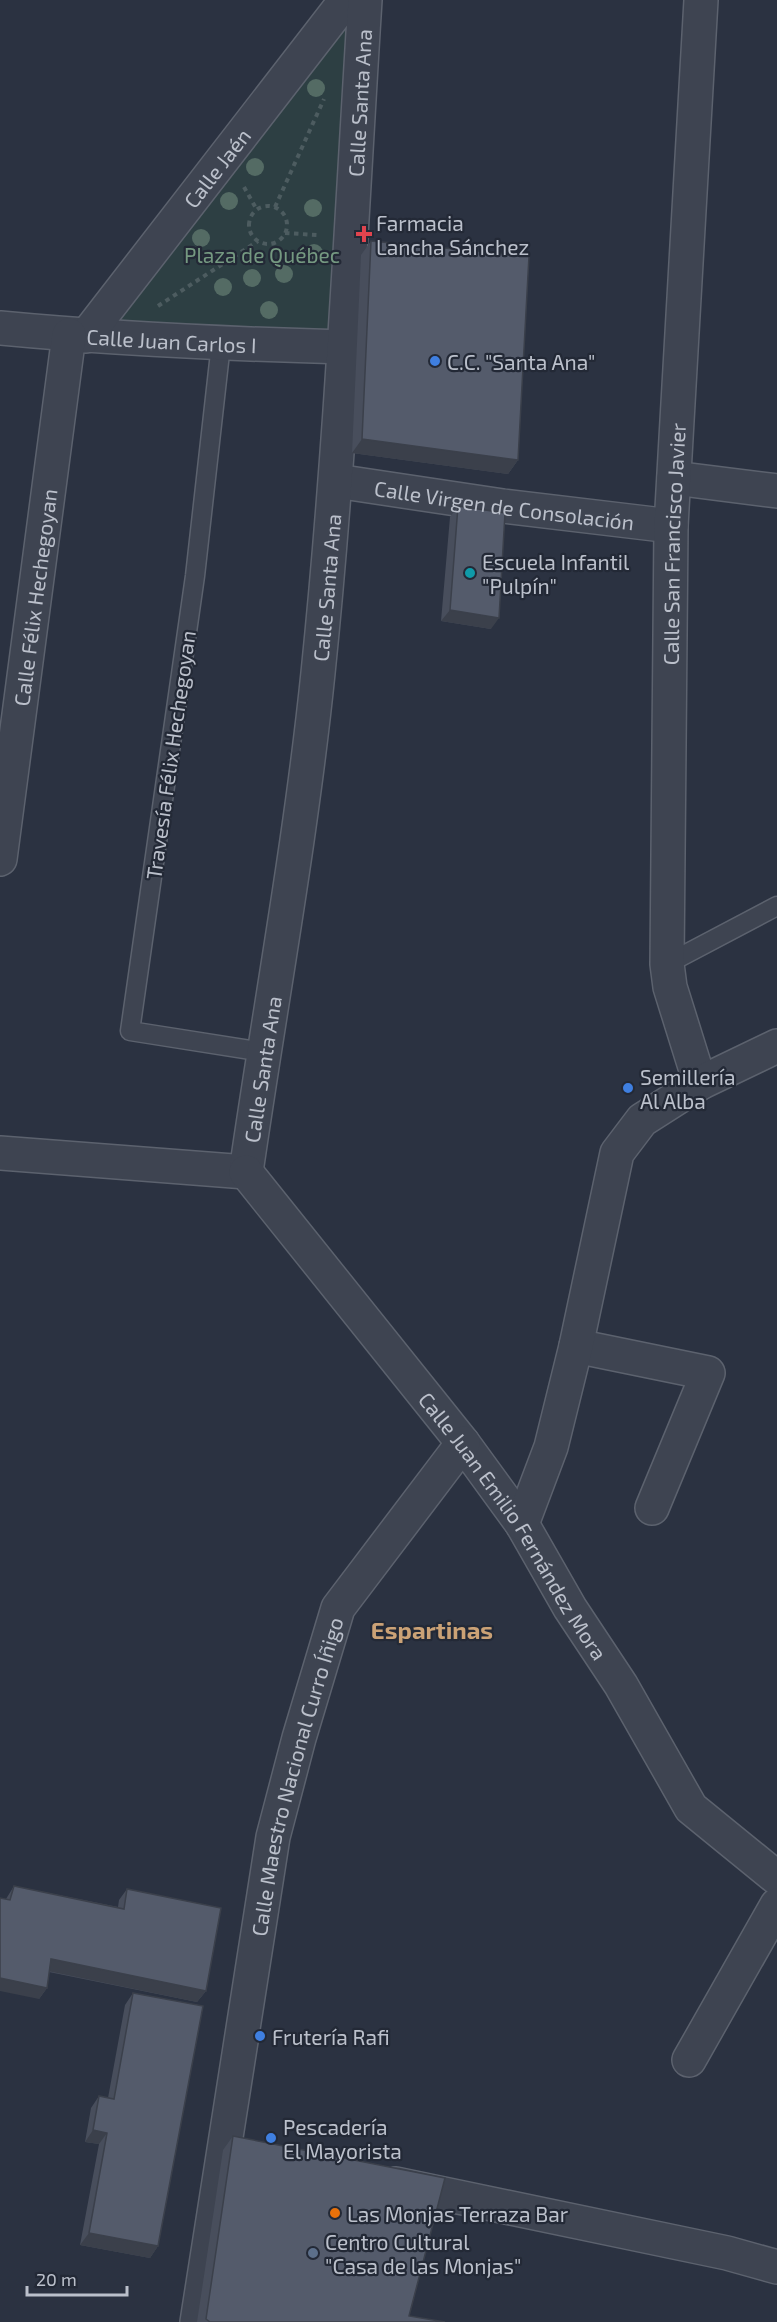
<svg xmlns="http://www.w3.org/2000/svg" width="777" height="2322" viewBox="0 0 777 2322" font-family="'Exo 2',sans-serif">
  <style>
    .green { fill: #2d3f43 }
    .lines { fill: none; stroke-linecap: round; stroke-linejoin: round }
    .lane-casing { stroke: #5c626e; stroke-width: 21 }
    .street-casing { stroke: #5c626e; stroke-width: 36 }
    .path { stroke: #4d5c60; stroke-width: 4; stroke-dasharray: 4.5 4.5; stroke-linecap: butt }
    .lane { stroke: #3e4451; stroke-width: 18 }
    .street { stroke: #3e4451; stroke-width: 33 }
    .tree { fill: #546b64 }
    .wall { fill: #484e5c }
    .shaded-wall { fill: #3b404b }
    .building { fill: #545b6b; stroke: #3b404b; stroke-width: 1.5 }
    .health-dot { fill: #e0444e; stroke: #232936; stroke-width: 2 }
    .shop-dot { fill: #3f7fe0; stroke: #232936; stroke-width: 2 }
    .culture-dot { fill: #0f9aa8; stroke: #232936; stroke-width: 2 }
    .food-dot { fill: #e8710a; stroke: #232936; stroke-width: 2 }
    .service-dot { fill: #5c6f8a; stroke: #232936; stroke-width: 2 }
    .labels { text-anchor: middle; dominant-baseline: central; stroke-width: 4.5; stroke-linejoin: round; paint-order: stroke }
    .street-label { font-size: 21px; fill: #bbc0cb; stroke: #232936 }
    .poi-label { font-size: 21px; fill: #bbc0cb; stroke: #232936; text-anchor: start }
    .park-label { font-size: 21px; fill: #759981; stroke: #232936 }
    .quarter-label { font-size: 24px; font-weight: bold; fill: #cba276; stroke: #232936 }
  </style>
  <rect width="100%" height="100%" fill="#2b3241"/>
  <path class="green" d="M 365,0 L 345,347 L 86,336 Z"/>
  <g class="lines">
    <defs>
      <path id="lane" d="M 221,344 L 195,576 L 130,1031 L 263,1052
        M 667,964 L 777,906"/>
      <g id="street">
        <path id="s1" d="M 0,328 C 115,339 229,344 345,347"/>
        <path id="s2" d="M 86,336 L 346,0"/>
        <path d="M 674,478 L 777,491"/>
        <path id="s3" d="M 336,481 L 503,506 L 671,526"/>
        <path id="s4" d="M 0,859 L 69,335"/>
        <path id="s5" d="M 700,1083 L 670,987 L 667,964 L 671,526 L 701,0"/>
        <path d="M 0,1153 L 246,1172"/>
        <path id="s6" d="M 246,1172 C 270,1006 301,840 318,673 C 341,449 351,225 365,0"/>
        <path id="s7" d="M 246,1172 L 463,1443 L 522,1524 L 570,1608 L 621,1685 L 691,1808 L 777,1878"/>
        <path d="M 576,1346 L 708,1373 L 652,1508"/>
        <path d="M 522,1524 L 551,1447 L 576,1346 L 617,1153 L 642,1120 L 700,1083 L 777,1046"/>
        <path d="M 689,2060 L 777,1905"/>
        <path d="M 396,2184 L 727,2253 L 777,2267"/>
        <path id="s8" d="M 197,2322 L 273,1837 L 299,1738 L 338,1608 L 463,1443"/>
      </g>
    </defs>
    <use href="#lane" class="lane-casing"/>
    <use href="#street" class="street-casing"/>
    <path class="path" d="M 244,187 L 257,210
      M249 225a19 19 0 1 1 38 0a19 19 0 1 1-38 0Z
      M 275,207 L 324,99
      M 285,233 L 317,235
      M 158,306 L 258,241"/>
    <use href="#lane" class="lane"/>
    <use href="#street" class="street"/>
  </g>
  <g class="tree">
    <circle cx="316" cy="88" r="9"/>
    <circle cx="255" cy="167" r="9"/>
    <circle cx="229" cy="201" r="9"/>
    <circle cx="313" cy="208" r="9"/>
    <circle cx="201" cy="238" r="9"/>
    <circle cx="314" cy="253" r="9"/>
    <circle cx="284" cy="274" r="9"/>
    <circle cx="252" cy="278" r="9"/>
    <circle cx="223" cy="287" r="9"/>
    <circle cx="269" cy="310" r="9"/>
  </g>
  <path class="wall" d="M 371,241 L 518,460 L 508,474 L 352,453 L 361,255 Z
    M 458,506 L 491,629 L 441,621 L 450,517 Z
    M 14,1886 L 118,1907 L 119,1900 L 127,1889 L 206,1991 L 197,2002 L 49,1972 L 47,1988 L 39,1999 L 6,1899 Z
    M 133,1993 L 158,2246 L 150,2258 L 80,2245 L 99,2144 L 85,2142 L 91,2108 L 99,2096 L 108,2098 L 125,2005 Z
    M 233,2136 L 409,2316 L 445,2322 L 197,2322 L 223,2150 Z"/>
  <path class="shaded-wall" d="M 362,439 L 518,460 L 508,474 L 352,453 Z
    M 450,610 L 499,618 L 491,629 L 441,621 Z
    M 51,1959 L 206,1991 L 197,2002 L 43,1970 Z
    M 0,1978 L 47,1988 L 39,1999 L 0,1991 Z
    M 93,2130 L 107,2133 L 99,2144 L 85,2142 Z
    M 89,2233 L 158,2246 L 150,2258 L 80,2245 Z"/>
  <path class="building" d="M 371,241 L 529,256 L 518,460 L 362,439 Z
    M 458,506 L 505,513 L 499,618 L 450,610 Z
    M 14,1886 L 124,1909 L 127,1889 L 221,1908 L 206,1991 L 51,1959 L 47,1988 L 0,1978 L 0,1898 L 10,1900 Z
    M 133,1993 L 203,2006 L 158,2246 L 89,2233 L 107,2133 L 93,2130 L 99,2096 L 114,2099 Z
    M 233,2136 L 445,2178 L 409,2316 L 445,2322 L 210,2322 L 206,2319 Z"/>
  <path class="health-dot" d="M361 225h6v6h6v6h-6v6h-6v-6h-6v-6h6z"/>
  <g class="shop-dot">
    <circle cx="435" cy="361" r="6"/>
    <circle cx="628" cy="1088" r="6"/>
    <circle cx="260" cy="2036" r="6"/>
    <circle cx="271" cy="2138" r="6"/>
  </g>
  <circle class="culture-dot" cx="470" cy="573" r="6"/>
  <circle class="food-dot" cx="335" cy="2213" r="6"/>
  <circle class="service-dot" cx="313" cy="2253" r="6"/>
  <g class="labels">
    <g class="street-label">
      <text stroke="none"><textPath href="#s6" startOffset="1076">Calle Santa Ana</textPath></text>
      <text stroke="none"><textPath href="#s2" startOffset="213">Calle Jaén</textPath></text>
      <text stroke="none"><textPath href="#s1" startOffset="172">Calle Juan Carlos I</textPath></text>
      <text stroke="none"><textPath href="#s3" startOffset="170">Calle Virgen de Consolación</textPath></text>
      <text stroke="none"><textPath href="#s5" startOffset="544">Calle San Francisco Javier</textPath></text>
      <text stroke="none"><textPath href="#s6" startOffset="590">Calle Santa Ana</textPath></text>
      <text stroke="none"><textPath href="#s4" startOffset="264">Calle Félix Hechegoyan</textPath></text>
      <text transform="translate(170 755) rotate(-82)">Travesía Félix Hechegoyan</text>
      <text stroke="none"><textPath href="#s6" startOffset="104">Calle Santa Ana</textPath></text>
      <text stroke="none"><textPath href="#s7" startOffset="444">Calle Juan Emilio Fernández Mora</textPath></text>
      <text stroke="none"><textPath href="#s8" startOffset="555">Calle Maestro Nacional Curro Íñigo</textPath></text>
    </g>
    <g class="poi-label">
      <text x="376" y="222">Farmacia<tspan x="376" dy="24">Lancha Sánchez</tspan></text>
      <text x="447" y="361">C.C. "Santa Ana"</text>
      <text x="482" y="561">Escuela Infantil<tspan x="482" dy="24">"Pulpín"</tspan></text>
      <text x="640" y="1076">Semillería<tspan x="640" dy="24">Al Alba</tspan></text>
      <text x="272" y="2036">Frutería Rafi</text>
      <text x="283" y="2126">Pescadería<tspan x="283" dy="24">El Mayorista</tspan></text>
      <text x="347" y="2213">Las Monjas Terraza Bar</text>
      <text x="325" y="2241">Centro Cultural<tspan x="325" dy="24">"Casa de las Monjas"</tspan></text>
    </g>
    <g class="park-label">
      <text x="262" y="254">Plaza de Québec</text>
    </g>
    <g class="quarter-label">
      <text x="432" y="1629">Espartinas</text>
    </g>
  </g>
  <path d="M27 2286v9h100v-9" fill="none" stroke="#bbc0cb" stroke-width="3"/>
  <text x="36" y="2286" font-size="18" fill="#bbc0cb" stroke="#232936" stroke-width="4.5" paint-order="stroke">20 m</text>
</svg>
